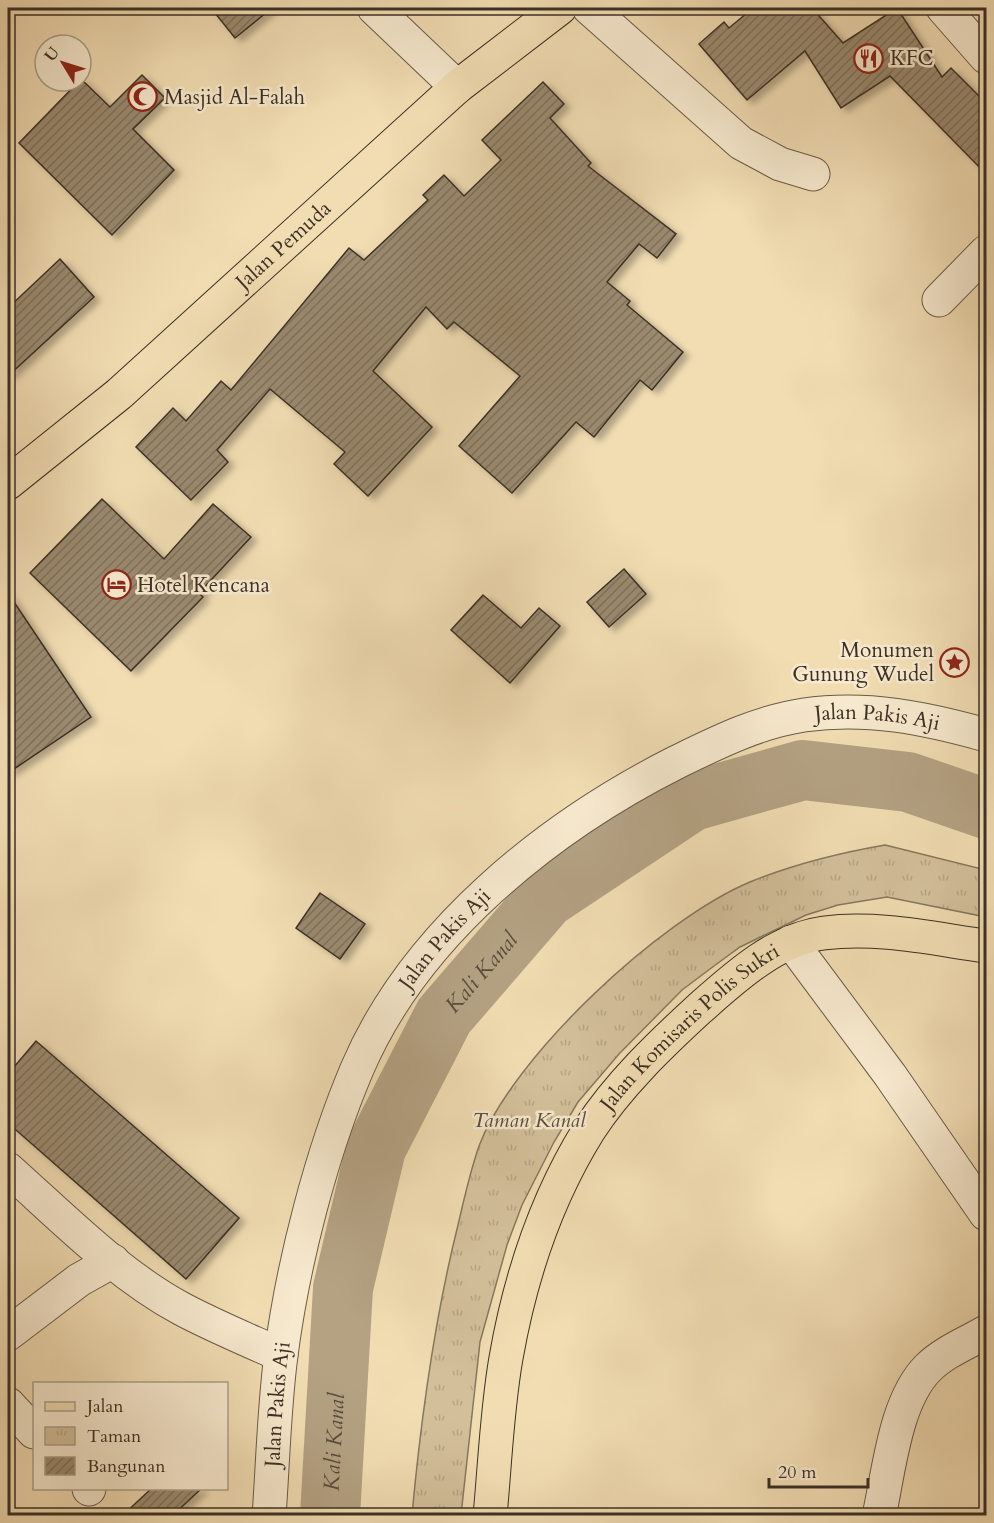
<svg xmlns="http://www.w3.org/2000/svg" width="994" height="1523" viewBox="0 0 994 1523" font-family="Cardo,serif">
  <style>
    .park { fill: url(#park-tufts); stroke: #877860; stroke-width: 1.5 }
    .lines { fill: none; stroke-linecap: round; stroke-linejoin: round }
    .river { stroke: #b4a283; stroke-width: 60 }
    .building { fill: url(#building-hatch); stroke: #3b3025; stroke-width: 1.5; filter: url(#shadow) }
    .minor-casing { stroke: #695b48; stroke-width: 35 }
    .major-casing { stroke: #3b3025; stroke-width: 35 }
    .highway-casing { stroke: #3b3025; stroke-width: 35 }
    .minor { stroke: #f7e9ce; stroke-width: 33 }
    .major { stroke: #f2ddb3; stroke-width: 33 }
    .highway { stroke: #f2ddb3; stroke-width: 33 }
    .labels { text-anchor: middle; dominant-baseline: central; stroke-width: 5; stroke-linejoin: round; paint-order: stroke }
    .poi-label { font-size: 21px; fill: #3b3025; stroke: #f7e9ce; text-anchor: start }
    .street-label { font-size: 21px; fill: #3b3025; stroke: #f7e9ce }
    .park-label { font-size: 21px; font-style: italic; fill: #594d3d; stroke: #f7e9ce }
    .water-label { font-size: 22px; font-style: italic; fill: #594c3c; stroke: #f7e9ce }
  </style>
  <defs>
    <pattern id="park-tufts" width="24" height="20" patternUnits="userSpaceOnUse" patternTransform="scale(1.5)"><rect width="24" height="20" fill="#d3c09b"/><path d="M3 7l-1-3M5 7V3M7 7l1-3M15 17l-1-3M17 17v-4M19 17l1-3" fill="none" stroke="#b6a585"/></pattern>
    <pattern id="building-hatch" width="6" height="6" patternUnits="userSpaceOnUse" patternTransform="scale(1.5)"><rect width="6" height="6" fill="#9a8a6f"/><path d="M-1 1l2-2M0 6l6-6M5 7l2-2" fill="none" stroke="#7f715b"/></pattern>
    <filter id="shadow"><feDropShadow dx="6" dy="4" stdDeviation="3" flood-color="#0004"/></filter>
  </defs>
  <rect width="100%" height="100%" fill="#f2ddb3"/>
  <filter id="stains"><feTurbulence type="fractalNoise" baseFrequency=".00333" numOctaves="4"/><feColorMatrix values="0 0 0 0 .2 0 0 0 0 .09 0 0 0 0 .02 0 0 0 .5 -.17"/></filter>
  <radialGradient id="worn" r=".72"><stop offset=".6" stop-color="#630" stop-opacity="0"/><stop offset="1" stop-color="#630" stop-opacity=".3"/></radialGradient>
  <path class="park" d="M 885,845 L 986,870 L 986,917 L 887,897 L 838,905 L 806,915 L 740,947 L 714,966 L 682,990 L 619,1054 L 578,1102 L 554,1142 L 522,1205 L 507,1245 L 480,1342 L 461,1515 L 412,1515 C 421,1417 434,1321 458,1225 C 464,1199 470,1172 479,1146 C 513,1056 661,919 750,882 C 794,864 839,853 885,845 Z"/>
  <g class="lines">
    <path class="river" id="s1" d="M 330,1516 L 343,1288 L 376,1148 L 444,1016 L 546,898 L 692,801 L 803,770 L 908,782 L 986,809"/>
  </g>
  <path class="building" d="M 211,8 L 272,8 L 235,38 Z
    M 753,8 L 812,8 L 843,43 L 897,8 L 942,77 L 951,68 L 987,104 L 987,175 L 890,76 L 841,108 L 805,51 L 747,100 L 699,44 L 724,22 L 729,28 Z
    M 142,75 L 165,98 L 133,129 L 174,170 L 112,235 L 19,143 L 81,79 L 110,107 Z
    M 543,82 L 564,104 L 550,118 L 591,163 L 588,166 L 676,234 L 657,258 L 639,244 L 607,282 L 630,301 L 627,305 L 683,352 L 652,390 L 640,380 L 594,437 L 576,422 L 512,493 L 459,446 L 520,376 L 454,322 L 447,329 L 426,307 L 373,371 L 432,427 L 368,496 L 334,464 L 345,452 L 270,389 L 217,450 L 228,462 L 191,500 L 136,447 L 173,408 L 186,421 L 221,381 L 231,390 L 349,248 L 364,260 L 428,200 L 423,195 L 444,175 L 464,196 L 501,160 L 482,140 Z
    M 60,259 L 94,297 L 8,376 L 8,308 Z
    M 102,499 L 164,559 L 213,504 L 251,537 L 199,593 L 203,597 L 131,671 L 30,573 Z
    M 624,569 L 646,594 L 609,627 L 587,602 Z
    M 8,593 L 91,717 L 8,773 Z
    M 483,595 L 521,628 L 539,608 L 560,626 L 510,683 L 451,630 Z
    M 320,893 L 365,924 L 340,959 L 296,928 Z
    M 36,1041 L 239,1218 L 186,1279 L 8,1123 L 8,1074 Z
    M 152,1488 L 202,1488 L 173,1515 L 123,1515 Z"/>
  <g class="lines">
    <defs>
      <g id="minor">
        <path d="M 374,8 L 457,87"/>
        <path d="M 589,8 L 741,143 L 780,164 L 813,174"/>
        <path d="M 943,8 L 986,57"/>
        <path d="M 939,300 L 986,252"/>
        <path d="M 791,942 L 890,1075 L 986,1214"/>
        <path d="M 8,1169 C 62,1217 117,1274 182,1309 C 214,1326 248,1340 281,1355"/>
        <path d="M 8,1334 L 79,1280 L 113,1261"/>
        <path d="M 8,1404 L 34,1432"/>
        <path d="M 89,1488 L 89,1489"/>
        <path id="s2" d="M 269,1516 C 273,1462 274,1408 281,1355 C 293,1263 321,1154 357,1069 C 415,933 548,827 677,762 C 718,742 758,722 804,715 C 867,706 925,718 986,735"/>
        <path d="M 879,1516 C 889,1471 895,1401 928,1368 C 944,1352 967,1343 986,1332"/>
      </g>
      <g id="major">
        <path id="s3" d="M 490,1516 C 495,1463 497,1409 506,1358 C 520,1278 546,1199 589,1130 C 618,1085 660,1045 699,1009 C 734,978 776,939 824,933 C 878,926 934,939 986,946"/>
      </g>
      <g id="highway">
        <path id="s4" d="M 8,483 L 119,394 L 457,87 L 560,8"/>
      </g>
    </defs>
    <use href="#minor" class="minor-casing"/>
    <use href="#major" class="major-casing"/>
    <use href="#highway" class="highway-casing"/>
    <use href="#minor" class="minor"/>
    <use href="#major" class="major"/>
    <use href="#highway" class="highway"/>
  </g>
  <defs>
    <symbol id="restaurant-ring" viewBox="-11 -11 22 22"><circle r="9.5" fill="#f7e9ce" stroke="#8f2418" stroke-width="1.5"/><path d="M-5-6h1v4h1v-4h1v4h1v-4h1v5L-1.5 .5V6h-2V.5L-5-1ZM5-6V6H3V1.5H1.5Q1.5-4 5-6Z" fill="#8f2418"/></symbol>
    <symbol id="mosque-ring" viewBox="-11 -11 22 22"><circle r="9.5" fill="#f7e9ce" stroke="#8f2418" stroke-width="1.5"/><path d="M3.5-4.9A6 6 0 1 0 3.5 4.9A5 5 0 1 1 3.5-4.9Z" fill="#8f2418"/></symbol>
    <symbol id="hotel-ring" viewBox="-11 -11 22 22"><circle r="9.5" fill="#f7e9ce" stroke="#8f2418" stroke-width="1.5"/><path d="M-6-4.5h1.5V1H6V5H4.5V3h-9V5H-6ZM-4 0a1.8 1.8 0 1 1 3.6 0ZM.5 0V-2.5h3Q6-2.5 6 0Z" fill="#8f2418"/></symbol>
    <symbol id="sight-ring" viewBox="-11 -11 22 22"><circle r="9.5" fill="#f7e9ce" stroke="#8f2418" stroke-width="1.5"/><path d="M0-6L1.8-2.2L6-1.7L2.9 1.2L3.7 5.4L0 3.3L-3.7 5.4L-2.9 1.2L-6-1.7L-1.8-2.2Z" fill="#8f2418"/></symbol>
  </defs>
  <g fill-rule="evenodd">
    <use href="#restaurant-ring" x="852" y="42" width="33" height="33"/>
    <use href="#mosque-ring" x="126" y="80" width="33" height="33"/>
    <use href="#hotel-ring" x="100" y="568" width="33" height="33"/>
    <use href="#sight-ring" x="938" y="646" width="33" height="33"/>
  </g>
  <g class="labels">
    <g class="poi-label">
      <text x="890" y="58">KFC</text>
      <text x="164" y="97">Masjid Al-Falah</text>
      <text x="137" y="585">Hotel Kencana</text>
      <text x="934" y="650" text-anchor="end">Monumen<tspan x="934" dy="24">Gunung Wudel</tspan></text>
    </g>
    <g class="street-label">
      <text stroke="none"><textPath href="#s4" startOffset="364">Jalan Pemuda</textPath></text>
      <text stroke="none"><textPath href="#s2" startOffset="1120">Jalan Pakis Aji</textPath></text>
      <text stroke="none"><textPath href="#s2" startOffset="616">Jalan Pakis Aji</textPath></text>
      <text stroke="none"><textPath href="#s3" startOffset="548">Jalan Komisaris Polis Sukri</textPath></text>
      <text stroke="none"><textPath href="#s2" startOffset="112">Jalan Pakis Aji</textPath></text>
    </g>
    <g class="park-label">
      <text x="529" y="1120">Taman Kanal</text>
    </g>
    <g class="water-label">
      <text stroke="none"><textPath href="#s1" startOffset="578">Kali Kanal</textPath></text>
      <text stroke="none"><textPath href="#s1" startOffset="74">Kali Kanal</textPath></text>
    </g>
  </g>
  <rect width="994" height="1523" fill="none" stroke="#f2ddb3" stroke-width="30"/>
  <rect x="9" y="9" width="976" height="1505" fill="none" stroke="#3b3025" stroke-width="3"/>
  <rect x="15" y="15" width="964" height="1493" fill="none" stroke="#3b3025" stroke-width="1.5"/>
  <rect x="33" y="1382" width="195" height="108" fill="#f7e9ce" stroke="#ac9f8a" stroke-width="1.5"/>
  <rect x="45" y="1402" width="30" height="9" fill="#f2ddb3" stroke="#ac9f8a" stroke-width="1.5"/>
  <text x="87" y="1412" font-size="18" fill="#3b3025">Jalan</text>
  <rect x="45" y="1427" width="30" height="18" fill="url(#park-tufts)" stroke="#ac9f8a" stroke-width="1.5"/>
  <text x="87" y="1442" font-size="18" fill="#3b3025">Taman</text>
  <rect x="45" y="1457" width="30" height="18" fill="url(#building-hatch)" stroke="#ac9f8a" stroke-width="1.5"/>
  <text x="87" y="1472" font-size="18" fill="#3b3025">Bangunan</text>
  <g transform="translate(63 63) rotate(308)"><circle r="28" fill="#f7e9ce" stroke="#ac9f8a" stroke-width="1.5"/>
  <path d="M0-4.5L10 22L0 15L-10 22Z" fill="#8f2418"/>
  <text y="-9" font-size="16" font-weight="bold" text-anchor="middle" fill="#3b3025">U</text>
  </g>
  <path d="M769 1478v9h99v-9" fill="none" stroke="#3b3025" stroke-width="3"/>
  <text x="778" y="1478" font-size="18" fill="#3b3025" stroke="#f7e9ce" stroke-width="4.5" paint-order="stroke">20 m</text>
  <rect width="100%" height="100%" filter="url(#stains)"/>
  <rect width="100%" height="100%" fill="url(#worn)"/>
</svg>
